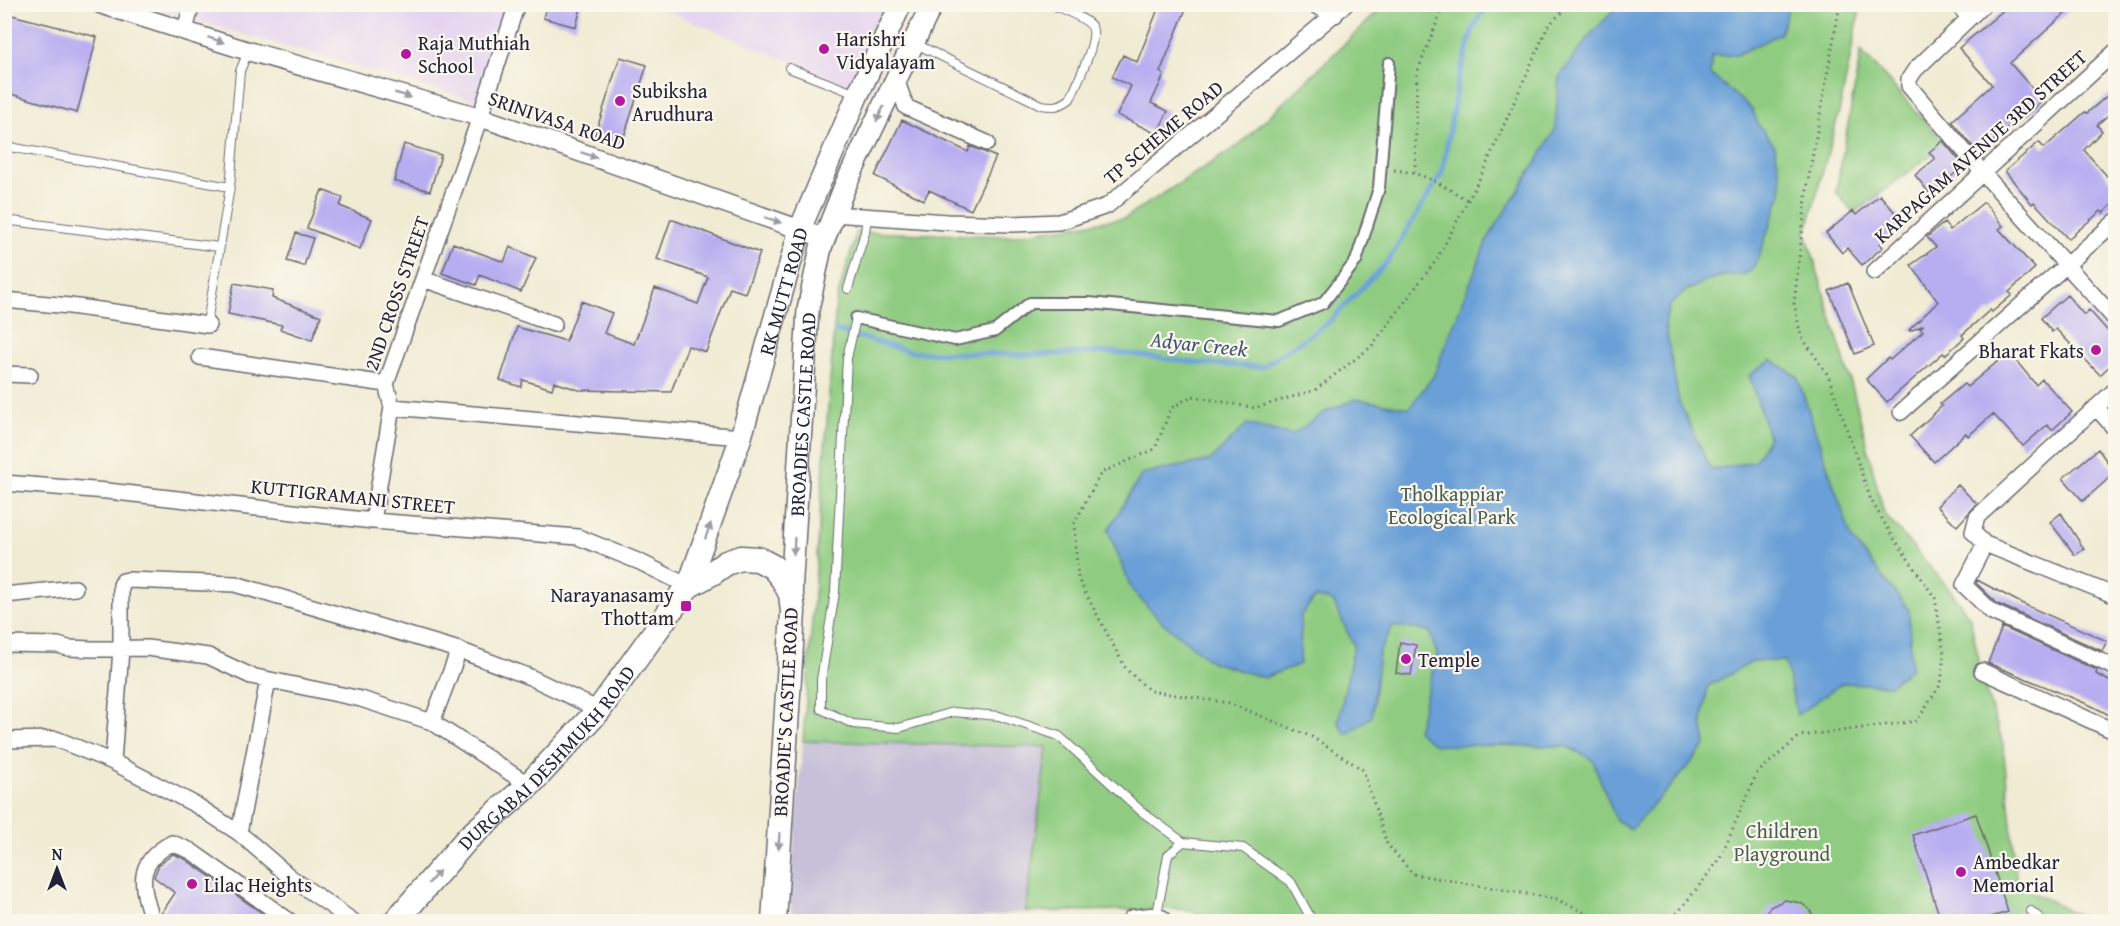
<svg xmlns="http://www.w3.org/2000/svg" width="2120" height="926" viewBox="0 0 2120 926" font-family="'Gentium Book Plus',serif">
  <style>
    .built { fill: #e5d3f0 }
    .industrial { fill: #c7c0d8 }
    .green { fill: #8fcc81; stroke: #58775e; stroke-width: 1.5 }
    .water { fill: #6ba0d7; stroke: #466189; stroke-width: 1.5 }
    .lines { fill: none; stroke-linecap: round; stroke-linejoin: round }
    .stream { stroke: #6ba0d7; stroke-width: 5 }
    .building { fill: #b7adf1 }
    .service-casing { stroke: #6a6870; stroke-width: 10 }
    .pedestrian-casing { stroke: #6a6870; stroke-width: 14 }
    .minor-casing { stroke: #6a6870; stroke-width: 18 }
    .tertiary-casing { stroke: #6a6870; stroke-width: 21 }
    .secondary-casing { stroke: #6a6870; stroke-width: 24 }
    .primary-casing { stroke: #6a6870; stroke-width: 27 }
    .path { stroke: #6a6870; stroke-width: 3; stroke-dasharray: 1.5 4.5; stroke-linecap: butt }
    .service { stroke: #fff; stroke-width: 8 }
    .pedestrian { stroke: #fff; stroke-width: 10 }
    .minor { stroke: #fff; stroke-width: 15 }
    .tertiary { stroke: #fff; stroke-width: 18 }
    .secondary { stroke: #fff; stroke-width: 21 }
    .primary { stroke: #fff; stroke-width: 24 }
    .oneway { fill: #9c9ca7 }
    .poi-dot { fill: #b5179e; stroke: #fbf7ec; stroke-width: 2 }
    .labels { text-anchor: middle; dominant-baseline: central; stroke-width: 4.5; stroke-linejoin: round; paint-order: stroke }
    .poi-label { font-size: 20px; fill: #22223b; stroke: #fbf7ec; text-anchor: start }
    .street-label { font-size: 20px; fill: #22223b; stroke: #fbf7ec }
    .park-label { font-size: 20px; fill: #485e54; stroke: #fbf7ec }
    .water-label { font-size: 21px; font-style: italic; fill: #3f5479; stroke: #fbf7ec }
  </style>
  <rect width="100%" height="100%" fill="#fbf7ec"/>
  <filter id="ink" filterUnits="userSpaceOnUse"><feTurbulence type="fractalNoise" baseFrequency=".0167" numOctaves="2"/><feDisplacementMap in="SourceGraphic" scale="12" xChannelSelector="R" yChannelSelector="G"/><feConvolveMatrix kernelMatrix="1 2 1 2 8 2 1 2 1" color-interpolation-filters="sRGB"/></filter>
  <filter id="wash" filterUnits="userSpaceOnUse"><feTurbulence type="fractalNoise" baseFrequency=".008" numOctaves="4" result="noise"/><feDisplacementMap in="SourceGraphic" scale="24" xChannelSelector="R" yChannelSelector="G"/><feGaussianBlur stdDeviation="1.35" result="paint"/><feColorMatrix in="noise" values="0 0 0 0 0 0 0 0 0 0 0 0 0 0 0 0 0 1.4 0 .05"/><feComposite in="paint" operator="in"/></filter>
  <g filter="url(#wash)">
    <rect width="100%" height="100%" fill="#f0ebd3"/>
    <path class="built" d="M 141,5 L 513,5 L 484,103 Z
      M 653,5 L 906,5 L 868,94 Z"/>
    <path class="industrial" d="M 803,741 L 1047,747 L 1026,912 L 948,922 L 795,922 L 789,901 Z"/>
    <path class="green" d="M 1385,5 L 1861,5 L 1839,112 L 1806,233 L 1853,390 L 1884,514 L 1951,591 L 1970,618 L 1985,689 L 2003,744 L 2017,885 L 2091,921 L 1230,922 L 1181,909 L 1026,912 L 1047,747 L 803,741 L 836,302 L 857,232 L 1009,236 L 1125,218 L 1238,146 Z
      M 1861,51 L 1946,144 L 1854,213 L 1836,192 Z"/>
    <path class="water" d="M 1619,5 L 1790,5 L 1780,34 L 1736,55 L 1712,56 L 1710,74 L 1752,109 L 1758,124 L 1775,146 L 1781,181 L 1781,195 L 1755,266 L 1746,274 L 1718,277 L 1687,290 L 1669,306 L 1665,324 L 1679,402 L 1711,470 L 1755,461 L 1769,437 L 1749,375 L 1772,360 L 1797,376 L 1852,539 L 1909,610 L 1911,668 L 1890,685 L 1842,683 L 1797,715 L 1785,661 L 1754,661 L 1708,686 L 1702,722 L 1706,744 L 1687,768 L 1631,829 L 1616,820 L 1592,759 L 1566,746 L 1435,745 L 1417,731 L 1437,654 L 1429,631 L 1393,626 L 1379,652 L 1372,716 L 1346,735 L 1338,722 L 1354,646 L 1333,601 L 1315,598 L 1301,615 L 1300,664 L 1264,678 L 1212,662 L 1163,623 L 1132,590 L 1108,530 L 1142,474 L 1211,460 L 1247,424 L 1292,435 L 1325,412 L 1356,399 L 1409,408 L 1433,377 L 1487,240 L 1542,153 L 1555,129 L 1559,77 L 1592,33 Z"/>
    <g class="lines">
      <path class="stream" d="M 835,330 L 912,352 L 1031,355 L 1113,352 L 1198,363 L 1262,367 L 1328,323 L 1388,261 L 1442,173 L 1458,82 L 1473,28 L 1487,4"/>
    </g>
    <g id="blocks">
      <path class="building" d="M 547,4 L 582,4 L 576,27 L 543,18 Z
        M 1160,4 L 1188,4 L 1160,72 L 1164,75 L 1151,103 L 1168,111 L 1157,134 L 1117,115 L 1131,86 L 1112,77 L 1123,55 L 1137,62 Z
        M 2015,4 L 2076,4 L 2010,63 L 2043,101 L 2019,121 L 2017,119 L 1979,154 L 1952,121 L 1992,85 L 1959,48 L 2006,8 L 2008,10 Z
        M 4,13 L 97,37 L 77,113 L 4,92 Z
        M 620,57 L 647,65 L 621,146 L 594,138 Z
        M 2115,89 L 2115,109 L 2097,125 L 2102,131 L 2084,150 L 2115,185 L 2115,202 L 2103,213 L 2101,211 L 2068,239 L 2034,202 L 2032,204 L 2005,171 L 2039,142 L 2044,148 L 2085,112 L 2087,113 Z
        M 902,120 L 968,152 L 970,146 L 996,157 L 971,210 L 929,190 L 924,200 L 875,176 Z
        M 1943,141 L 1964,166 L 1930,194 L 1915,175 L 1935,159 L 1929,152 Z
        M 404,144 L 441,155 L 430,191 L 394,181 Z
        M 322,190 L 343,198 L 340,206 L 372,219 L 360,249 L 307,228 Z
        M 1880,195 L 1904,223 L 1880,244 L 1883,247 L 1862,265 L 1847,248 L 1842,253 L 1826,233 L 1853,211 L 1856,215 Z
        M 1984,202 L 2003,226 L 1999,229 L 2035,268 L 2009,292 L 2012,295 L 1992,312 L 1990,310 L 1962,335 L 1964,338 L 1945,355 L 1943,353 L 1887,402 L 1866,379 L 1888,358 L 1890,360 L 1923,331 L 1920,328 L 1924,325 L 1910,331 L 1909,330 L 1938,302 L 1911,265 L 1936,247 L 1927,237 L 1933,232 L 1944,223 L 1950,230 Z
        M 671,219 L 760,253 L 745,293 L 730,288 L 706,352 L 688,346 L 671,392 L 579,390 L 554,382 L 552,389 L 523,380 L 521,387 L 500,380 L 517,327 L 566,341 L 581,301 L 612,313 L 604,333 L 634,344 L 655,288 L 698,304 L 708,277 L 657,259 Z
        M 296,233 L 313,238 L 304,266 L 287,261 Z
        M 453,243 L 504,262 L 510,247 L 536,258 L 521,292 L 480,275 L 476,285 L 442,273 Z
        M 234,283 L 273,290 L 272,298 L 321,316 L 312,340 L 280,329 L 282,325 L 228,314 Z
        M 1848,283 L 1874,346 L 1855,354 L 1829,291 Z
        M 2067,295 L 2084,315 L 2089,310 L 2115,339 L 2115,361 L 2100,375 L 2056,329 L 2052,332 L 2041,318 Z
        M 2009,352 L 2036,385 L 2042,379 L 2072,412 L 2052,430 L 2047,425 L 2023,446 L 1993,414 L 1968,436 L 1966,433 L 1934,462 L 1910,436 L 1942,406 L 1940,404 L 1964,384 L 1967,387 Z
        M 2098,449 L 2115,473 L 2083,501 L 2063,478 Z
        M 1958,485 L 1977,504 L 1957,526 L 1937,506 Z
        M 2061,513 L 2084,549 L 2075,555 L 2050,522 Z
        M 1977,580 L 2021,603 L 2107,641 L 2102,651 L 1998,604 L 1976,583 Z
        M 2002,627 L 2097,670 L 2096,674 L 2115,684 L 2115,718 L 2092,706 L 1988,663 Z
        M 1400,642 L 1416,645 L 1411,675 L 1396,673 Z
        M 1976,814 L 2008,912 L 1978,921 L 1941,921 L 1913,835 Z
        M 173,854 L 185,859 L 273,921 L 168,921 L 161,914 L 175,893 L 154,877 L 159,865 Z
        M 1785,900 L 1801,903 L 1808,908 L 1817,921 L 1760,921 L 1770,907 Z"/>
    </g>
  </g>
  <g filter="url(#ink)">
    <use href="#blocks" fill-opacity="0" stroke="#6a6870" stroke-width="1.5"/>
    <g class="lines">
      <defs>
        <path id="service" d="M 914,43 L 1041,105 C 1053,107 1060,107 1070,99 C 1076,85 1099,40 1092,27 C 1087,18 1061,9 1051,4
          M 789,68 L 856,94
          M 4,146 L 230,187
          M 4,220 L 219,247
          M 848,289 L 865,232 L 867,217
          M 208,317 L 230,187 L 240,71 L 248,52
          M 856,318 L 847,358 L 835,592 L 821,680 L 821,709 L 853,724 L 899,728 L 953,712 L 999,716 L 1059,736 L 1141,811 L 1183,842
          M 2031,911 L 2044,922
          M 1153,916 L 1158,909 L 1168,855 L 1183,842 L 1243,848 L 1291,882 L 1313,922"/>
        <path id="pedestrian" d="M 856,318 L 955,340 L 995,331 L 1030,303 L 1089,303 L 1279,321 L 1323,303 L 1356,261 L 1379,188 L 1389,63"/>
        <path id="minor" d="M 1312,4 L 1335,15
          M 1958,4 L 1969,18
          M 1984,4 L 1915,70 L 1909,79 L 1909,86 L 1983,173 L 2116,320
          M 185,30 L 192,4
          M 896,79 L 906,107 L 987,143
          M 833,214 L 947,222 L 1012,224 L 1059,222 L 1107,206 L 1346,4
          M 1874,272 L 2116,51
          M 423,279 L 554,324
          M 4,300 L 70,306 L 208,325
          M 200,357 L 386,384
          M 4,374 L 30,375
          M 2116,389 L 1977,517 L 1973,532 L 1985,544 L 2116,596
          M 392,407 L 741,437
          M 2096,407 L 2116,430
          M 1901,412 L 2116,221
          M 4,483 L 107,491 L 373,521 L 578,537 L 640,562 L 688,586
          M 373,521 L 392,407 L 386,384 L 480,117 L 517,4
          M 1985,544 L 1964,585 L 1992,612 L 2116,668
          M 4,595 L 75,588
          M 4,644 L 58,645 L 68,648 L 91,649 L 147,648 L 208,656 L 251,676 L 361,699 L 432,722 L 529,785
          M 1982,671 L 2116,732
          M 432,722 L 459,650
          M 4,740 L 56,739 L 113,762 L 196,805 L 239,833 L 290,877 L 354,922
          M 113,762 L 121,649 L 121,585 L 123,581 L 128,580 L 235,584 L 459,650 L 530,677 L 599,710
          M 239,833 L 268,680
          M 153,922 C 141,886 134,863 172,843 L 191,851 L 291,922"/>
        <path id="tertiary" d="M 100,4 L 248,51 L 480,117 L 824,238"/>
        <g id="secondary">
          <path id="s1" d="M 688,586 L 741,437 L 800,229 L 858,94 L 901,4"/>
          <path id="s2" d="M 791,594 L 808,310 L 821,247 L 845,186 L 932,4"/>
        </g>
        <g id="primary">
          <path id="s3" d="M 395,922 L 468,838 L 529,785 L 599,710 L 688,586 L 712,573 L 726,563 L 741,558 L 758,559 L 773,567 L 783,579 L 791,594 L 793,612 L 774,922"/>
          <path d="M 1134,922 L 1151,920 L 1160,922"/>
        </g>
      </defs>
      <use href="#service" class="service-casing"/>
      <use href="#pedestrian" class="pedestrian-casing"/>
      <use href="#minor" class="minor-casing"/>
      <use href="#tertiary" class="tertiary-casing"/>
      <use href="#secondary" class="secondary-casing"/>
      <use href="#primary" class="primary-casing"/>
      <path class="path" d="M 1570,4 L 1548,26 L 1483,172 L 1437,259 L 1371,347 L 1315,390 L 1255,408 L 1192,396 L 1171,408 L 1155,449 L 1101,473 L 1074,524 L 1078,579 L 1126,669 L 1150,691 L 1229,703 L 1312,737 L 1363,770 L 1387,844 L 1413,874 L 1556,899 L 1603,922
        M 1394,170 C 1426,173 1440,184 1467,200
        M 1415,172 L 1417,73 L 1444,4
        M 1668,922 L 1680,910 L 1719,860 L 1757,773 L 1800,736 L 1917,721 L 1941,684 L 1944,654 L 1935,598 L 1891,534 L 1871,500 L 1828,375 L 1801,336 L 1794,303 L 1808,181 L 1840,4"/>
      <use href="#service" class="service"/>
      <use href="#pedestrian" class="pedestrian"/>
      <use href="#minor" class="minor"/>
      <use href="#tertiary" class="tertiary"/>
      <use href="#secondary" class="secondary"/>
      <use href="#primary" class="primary"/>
    </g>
    <defs><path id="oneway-solid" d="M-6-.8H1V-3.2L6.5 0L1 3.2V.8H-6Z" transform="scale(1.5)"/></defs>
    <g class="oneway">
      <use href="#oneway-solid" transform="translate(216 40) rotate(18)"/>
      <use href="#oneway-solid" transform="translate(403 95) rotate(16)"/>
      <use href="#oneway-solid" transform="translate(880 114) rotate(116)"/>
      <use href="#oneway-solid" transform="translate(589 155) rotate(19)"/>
      <use href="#oneway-solid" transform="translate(773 220) rotate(19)"/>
      <use href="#oneway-solid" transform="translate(708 531) rotate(-70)"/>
      <use href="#oneway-solid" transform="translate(794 546) rotate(93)"/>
      <use href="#oneway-solid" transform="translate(779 841) rotate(93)"/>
      <use href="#oneway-solid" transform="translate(434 877) rotate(-49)"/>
    </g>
  </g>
  <g class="poi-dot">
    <circle cx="824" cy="49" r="6"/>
    <circle cx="406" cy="54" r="6"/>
    <circle cx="620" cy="101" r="6"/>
    <circle cx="2096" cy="350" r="6"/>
    <rect x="680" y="600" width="12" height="12" rx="3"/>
    <circle cx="1406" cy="659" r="6"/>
    <circle cx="1961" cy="872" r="6"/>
    <circle cx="192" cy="884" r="6"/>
  </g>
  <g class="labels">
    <g class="poi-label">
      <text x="836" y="38">Harishri<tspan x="836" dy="23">Vidyalayam</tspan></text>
      <text x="418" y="42">Raja Muthiah<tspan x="418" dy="23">School</tspan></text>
      <text x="632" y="90">Subiksha<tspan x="632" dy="23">Arudhura</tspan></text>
      <text x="2084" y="350" text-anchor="end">Bharat Fkats</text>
      <text x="674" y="594" text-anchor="end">Narayanasamy<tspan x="674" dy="23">Thottam</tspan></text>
      <text x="1418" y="659">Temple</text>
      <text x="1973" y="861">Ambedkar<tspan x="1973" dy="23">Memorial</tspan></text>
      <text x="204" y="884">Lilac Heights</text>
    </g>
    <g class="street-label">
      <text transform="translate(557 120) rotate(19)">SRINIVASA ROAD</text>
      <text transform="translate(1163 132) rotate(-40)">TP SCHEME ROAD</text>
      <text transform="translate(1980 146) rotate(-42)">KARPAGAM AVENUE 3RD STREET</text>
      <text stroke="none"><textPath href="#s1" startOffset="310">RK MUTT ROAD</textPath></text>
      <text transform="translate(396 293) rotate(-71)">2ND CROSS STREET</text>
      <text stroke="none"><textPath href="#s2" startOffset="180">BROADIES CASTLE ROAD</textPath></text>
      <text transform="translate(353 496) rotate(6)">KUTTIGRAMANI STREET</text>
      <text transform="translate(785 712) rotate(-87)">BROADIE'S CASTLE ROAD</text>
      <text stroke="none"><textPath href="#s3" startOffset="224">DURGABAI DESHMUKH ROAD</textPath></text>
    </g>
    <g class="park-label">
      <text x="1452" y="493">Tholkappiar<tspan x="1452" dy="23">Ecological Park</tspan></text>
      <text x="1782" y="830">Children<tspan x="1782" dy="23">Playground</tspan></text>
    </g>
    <g class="water-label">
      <text transform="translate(1199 344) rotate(6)">Adyar Creek</text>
    </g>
  </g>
  <rect width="2120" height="926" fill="none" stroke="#fbf7ec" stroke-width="24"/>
  <g transform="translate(57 869)" stroke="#fbf7ec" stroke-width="4.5" paint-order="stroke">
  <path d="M0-4.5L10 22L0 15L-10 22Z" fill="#22223b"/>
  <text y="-9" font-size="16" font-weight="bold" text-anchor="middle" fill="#22223b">N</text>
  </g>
</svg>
